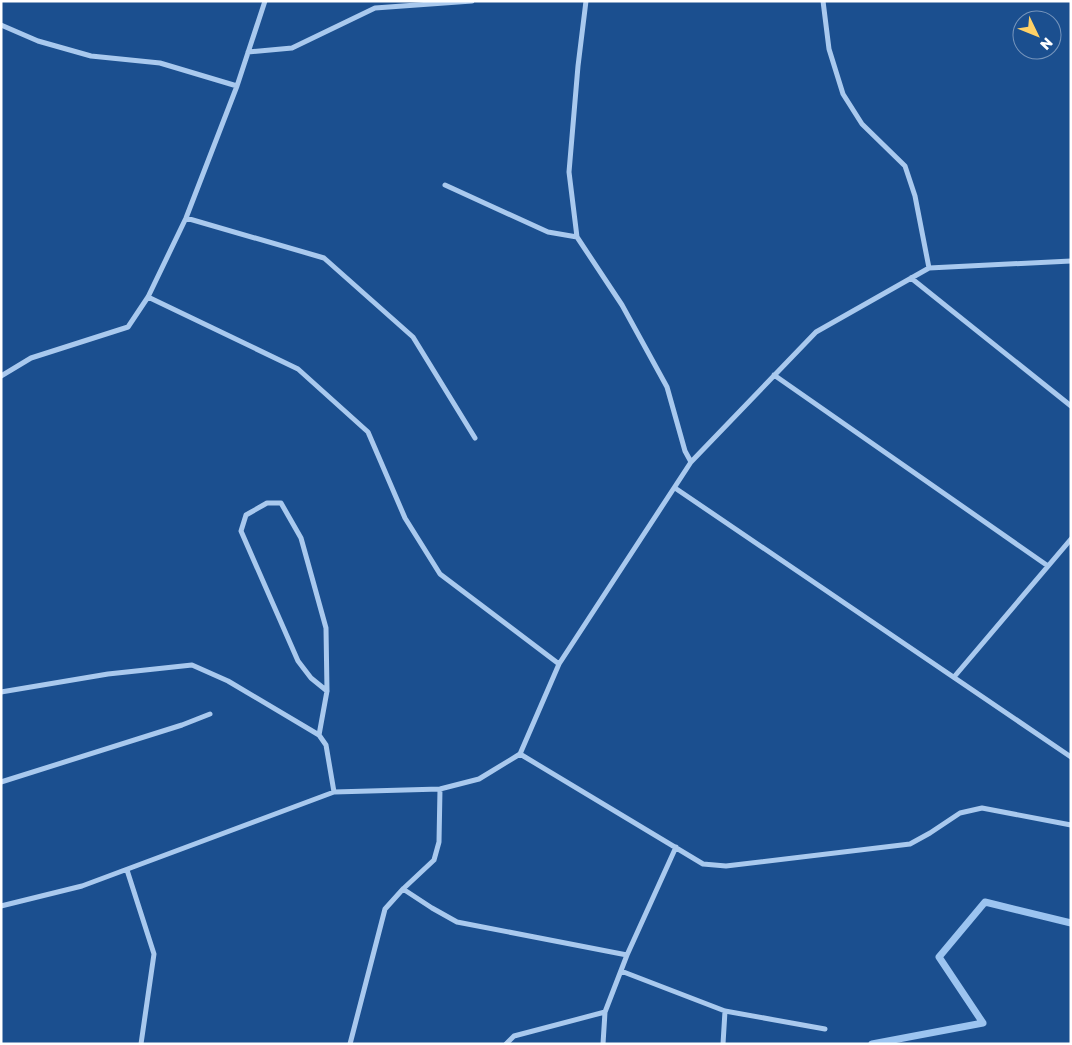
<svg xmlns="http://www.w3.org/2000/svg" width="1072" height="1045" viewBox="0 0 1072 1045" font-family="'Golos Text',sans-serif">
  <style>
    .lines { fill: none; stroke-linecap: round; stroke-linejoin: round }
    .stream { stroke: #9cc4f0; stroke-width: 7 }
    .street { stroke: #a9c9ee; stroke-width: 5 }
  </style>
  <rect width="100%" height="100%" fill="#1b4f8f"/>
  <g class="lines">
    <path class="stream" d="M 872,1044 L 983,1023 L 939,957 L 985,902 L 1071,923"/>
    <path class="street" d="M 586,1 L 578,66 L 569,172 L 577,237 L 622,305 L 667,387 L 685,451 L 691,462
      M 823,1 L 829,49 L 843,94 L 862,124 L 905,166 L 915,196 L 929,268
      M 1,25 L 38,41 L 91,56 L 160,63 L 237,86
      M 248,52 L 292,48 L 375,8 L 472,1
      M 445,185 L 548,232 L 577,237
      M 186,218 L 324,258 L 413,337 L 475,438
      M 911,278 L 1071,406
      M 148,297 L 298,369 L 368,432 L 405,518 L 440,574 L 559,664
      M 774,375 L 1048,566
      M 1,376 L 31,358 L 128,327 L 148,297 L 186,218 L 237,86 L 265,1
      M 675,488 L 1071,757
      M 954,677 L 1071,539
      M 1,692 L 108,674 L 192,665 L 228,681 L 319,735 L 326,745 L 334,792
      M 319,735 L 327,691 L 326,628 L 301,538 L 281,503 L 267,503 L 246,515 L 241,531 L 298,661 L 311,678 L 327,691
      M 520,754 L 703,864 L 726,866 L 910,844 L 930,833 L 960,813 L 982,808 L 1071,825
      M 1,782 L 182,725 L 210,714
      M 127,870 L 154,954 L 141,1044
      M 403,889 L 432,908 L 457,922 L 627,955
      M 1,906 L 82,886 L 334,792 L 440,789 L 479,779 L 520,754 L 559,664 L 691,462 L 816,332 L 929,268 L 1071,261
      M 621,971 L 725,1011 L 825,1029
      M 350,1044 L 385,909 L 403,889 L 434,860 L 439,842 L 440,789
      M 506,1044 L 514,1036 L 605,1012
      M 603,1044 L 605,1012 L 627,955 L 676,847
      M 723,1044 L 725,1011"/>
  </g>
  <rect width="1072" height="1045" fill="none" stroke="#ffffff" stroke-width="5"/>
  <g transform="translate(1037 35) rotate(133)"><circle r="24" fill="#1b4f8f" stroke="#7695bc"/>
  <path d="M0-4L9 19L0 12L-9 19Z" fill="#ffd166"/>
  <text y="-8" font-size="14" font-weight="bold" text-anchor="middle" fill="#ffffff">N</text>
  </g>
</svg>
